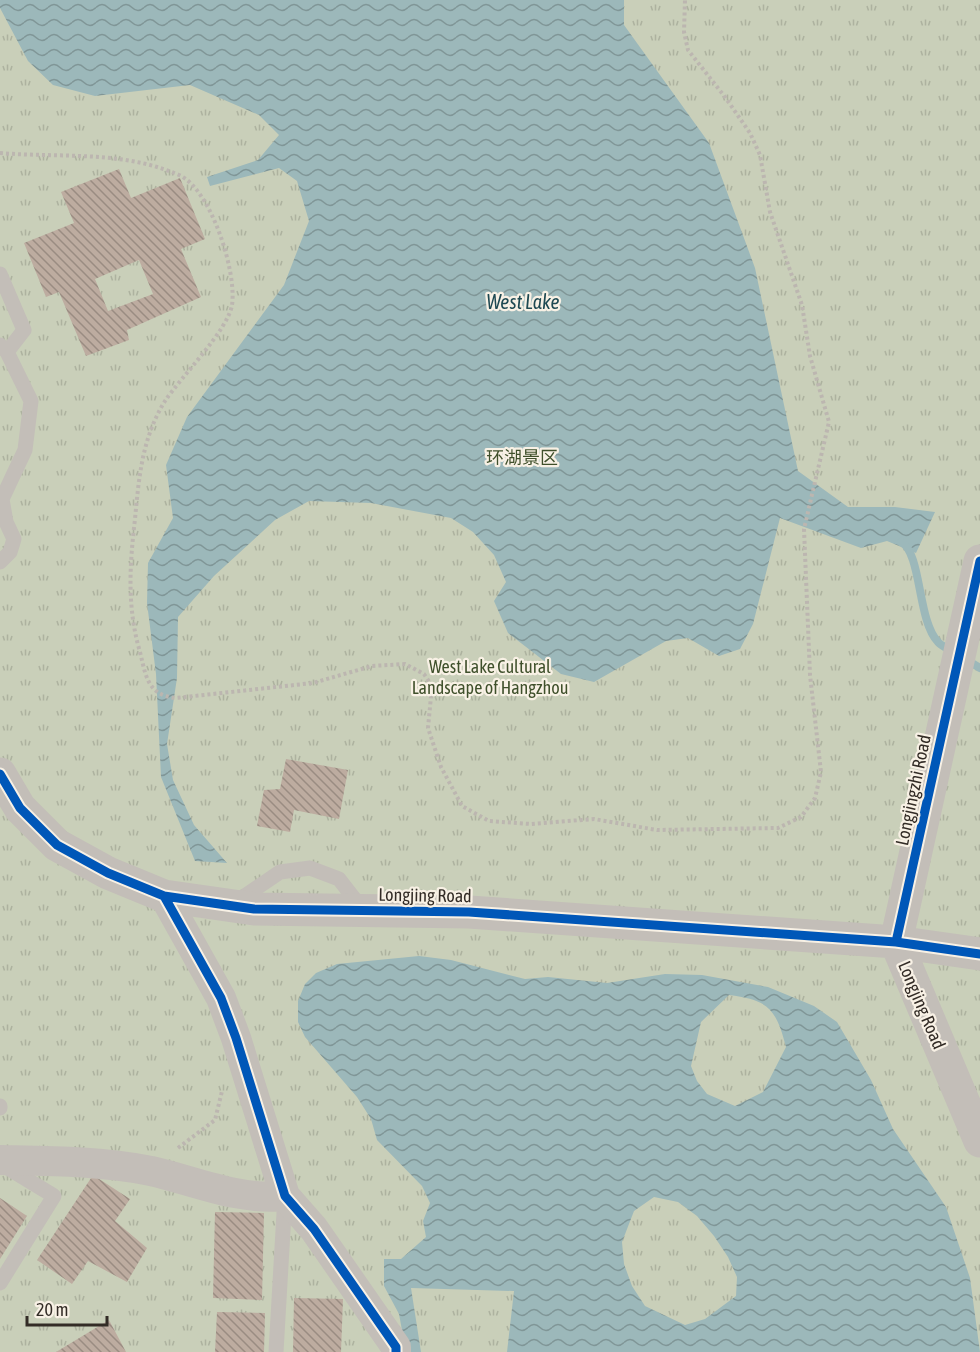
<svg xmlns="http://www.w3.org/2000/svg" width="980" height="1352" viewBox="0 0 980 1352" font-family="'Asap Condensed','Noto Sans SC',sans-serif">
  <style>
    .park { fill: url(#park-tufts) }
    .water { fill: url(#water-waves); fill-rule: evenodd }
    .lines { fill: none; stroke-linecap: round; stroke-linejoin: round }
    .stream { stroke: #9cb8ba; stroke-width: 8 }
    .building { fill: url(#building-back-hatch); fill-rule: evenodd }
    .path { stroke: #bcb6b0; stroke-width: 4; stroke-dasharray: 3 3; stroke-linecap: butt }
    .service { stroke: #c3beb8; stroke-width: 15 }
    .minor { stroke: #c3beb8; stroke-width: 30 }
    .tertiary { stroke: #c3beb8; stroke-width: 33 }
    .cycleway-casing { stroke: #f8f1e5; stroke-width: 13 }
    .cycleway { stroke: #0057b8; stroke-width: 9 }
    .labels { text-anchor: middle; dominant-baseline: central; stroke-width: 4.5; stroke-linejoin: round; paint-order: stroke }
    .park-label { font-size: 18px; fill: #3f502b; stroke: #f8f1e5 }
    .street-label { font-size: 18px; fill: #332c26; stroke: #f8f1e5 }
    .water-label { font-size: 20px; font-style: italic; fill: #1e4952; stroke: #f8f1e5 }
  </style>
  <defs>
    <pattern id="park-tufts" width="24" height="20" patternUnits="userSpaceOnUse" patternTransform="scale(1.5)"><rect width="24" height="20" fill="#c9cfb9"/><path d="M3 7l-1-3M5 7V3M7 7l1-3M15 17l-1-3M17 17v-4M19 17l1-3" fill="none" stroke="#adb29f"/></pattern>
    <pattern id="water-waves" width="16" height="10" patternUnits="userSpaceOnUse" patternTransform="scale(1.5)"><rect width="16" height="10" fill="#9cb8ba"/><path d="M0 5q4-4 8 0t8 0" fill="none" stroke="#809697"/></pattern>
    <pattern id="building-back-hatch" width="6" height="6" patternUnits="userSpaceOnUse" patternTransform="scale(1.5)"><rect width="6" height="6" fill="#bdaca0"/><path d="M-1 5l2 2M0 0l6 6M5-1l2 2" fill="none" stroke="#9a8c82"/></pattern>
  </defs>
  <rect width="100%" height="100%" fill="#eae6de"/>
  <path class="park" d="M 0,0 L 980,0 L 980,1352 L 0,1352 Z"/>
  <path class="water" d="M 0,0 L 624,0 L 624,25 L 709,143 L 755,268 L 798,471 L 848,507 L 895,507 L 935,512 L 916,553 L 887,541 L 861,548 L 780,518 L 753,624 L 740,649 L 719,656 L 688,638 L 666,641 L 594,682 L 561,674 L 508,633 L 494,601 L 506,582 L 494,555 L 473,532 L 451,518 L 371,503 L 309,501 L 275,520 L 214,576 L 178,617 L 177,678 L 167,744 L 173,780 L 194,825 L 227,863 L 195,861 L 161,777 L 156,674 L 147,603 L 148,563 L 173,518 L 166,465 L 187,417 L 284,285 L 309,221 L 297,181 L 279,168 L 210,186 L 207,177 L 258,160 L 279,135 L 259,115 L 190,85 L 95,96 L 53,85 L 28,61 L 0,8 Z
    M 419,956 L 451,960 L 525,979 L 548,977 L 607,983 L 665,974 L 702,975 L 768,987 L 814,1006 L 837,1022 L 871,1080 L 893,1129 L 946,1207 L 970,1278 L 980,1352 L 507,1352 L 514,1291 L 411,1288 L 421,1352 L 406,1352 L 399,1314 L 384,1286 L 384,1259 L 401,1259 L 426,1237 L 423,1221 L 430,1203 L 422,1186 L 377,1140 L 371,1119 L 357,1097 L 305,1037 L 298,1022 L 298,1001 L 305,984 L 316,973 L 337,964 ZM 729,995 C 769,1000 776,1009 786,1047 L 763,1092 L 735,1106 L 707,1094 L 697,1081 L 691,1066 L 701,1022 ZM 654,1197 L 678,1202 L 697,1216 L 714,1236 L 728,1257 L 737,1277 L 736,1296 L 705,1319 L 685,1325 L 645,1306 L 632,1286 L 624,1264 L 622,1242 L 634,1211 Z"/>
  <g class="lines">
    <path class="stream" d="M 901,542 C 922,553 917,620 938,642 C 941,646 949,649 954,652
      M 965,659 L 980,668"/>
  </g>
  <path class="building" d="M 119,169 L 131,198 L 180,178 L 205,239 L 181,249 L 201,297 L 127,330 L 129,340 L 86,356 L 59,292 L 46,297 L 24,243 L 74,223 L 61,192 ZM 139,260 L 153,294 L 108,311 L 95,279 Z
    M 286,759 L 348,770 L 339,819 L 294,810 L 290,832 L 257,826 L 264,790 L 280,789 Z
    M 93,1175 L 130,1199 L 115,1221 L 147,1248 L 127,1282 L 88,1261 L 72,1284 L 37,1260 Z
    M 0,1198 L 27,1216 L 0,1259 Z
    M 215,1212 L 264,1213 L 262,1300 L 213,1298 Z
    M 294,1298 L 343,1299 L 341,1352 L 293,1352 Z
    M 217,1312 L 265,1313 L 264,1352 L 215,1352 Z
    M 109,1320 L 126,1352 L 56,1352 Z"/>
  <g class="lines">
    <path class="path" d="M 0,153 C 61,158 122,150 179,175 C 211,189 237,272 232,305 C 228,330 181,377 165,401 C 142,438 139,477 135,519 C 130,562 127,602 138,645 C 146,671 144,695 176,698 L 313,683 L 372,666 L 405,664 L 424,674 L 432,686 L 428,728 L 441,767 L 462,806 L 489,821 L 531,824 L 594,819 L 657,830 L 778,828 L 801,817 L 815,798 L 821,772 L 810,675 L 804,529 L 829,422 L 810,356 L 802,305 L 770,212 L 760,155 L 750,133 L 725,97 L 688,50 L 684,32 L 685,0
      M 178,1148 L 215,1120 L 222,1091"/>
    <path class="service" d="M 0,274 L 24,330 L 7,352
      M 0,345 L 7,352 L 31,401 L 25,450 L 2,499 L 6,522 L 14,539 L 10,552 L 0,562
      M 236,902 L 280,872 L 310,868 L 339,879 L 363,910
      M 0,1106 L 0,1108
      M 0,1283 L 54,1196 L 3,1165
      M 276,1352 L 285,1196"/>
    <path class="minor" d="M 164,896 L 221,998 L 236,1038 L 285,1196 L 314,1229 L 396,1347 L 396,1352
      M 0,1160 C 49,1161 102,1161 151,1171 C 195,1181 240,1201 285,1196"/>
    <path class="tertiary" d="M 0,774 L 20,808 L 57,845 L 108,873 L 164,896 L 254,909 L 469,912 L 896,942 L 980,954
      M 896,942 L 980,561
      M 896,942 L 980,1141"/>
    <defs>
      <path id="cycleway" d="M 0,774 L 20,808 L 57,845 L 108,873 L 164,896 L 254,909 L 469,912 L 896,942 L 980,954
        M 164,896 L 221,998 L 236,1038 L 285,1196 L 314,1229 L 396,1347 L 396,1352
        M 896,942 L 980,561"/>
    </defs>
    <use href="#cycleway" class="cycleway-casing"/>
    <use href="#cycleway" class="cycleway"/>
  </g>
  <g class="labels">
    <g class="park-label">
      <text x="522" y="457">环湖景区</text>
      <text x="490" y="666">West Lake Cultural<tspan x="490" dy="21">Landscape of Hangzhou</tspan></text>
    </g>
    <g class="street-label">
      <text transform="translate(913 790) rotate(-78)">Longjingzhi Road</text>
      <text transform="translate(425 895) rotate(1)">Longjing Road</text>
      <text transform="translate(922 1005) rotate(67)">Longjing Road</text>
    </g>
    <g class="water-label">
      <text x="523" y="301">West Lake</text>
    </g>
  </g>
  <path d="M27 1316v9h80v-9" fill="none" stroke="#332c26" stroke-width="3"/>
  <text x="36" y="1316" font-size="18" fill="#332c26" stroke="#f8f1e5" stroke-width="4.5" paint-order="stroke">20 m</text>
</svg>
